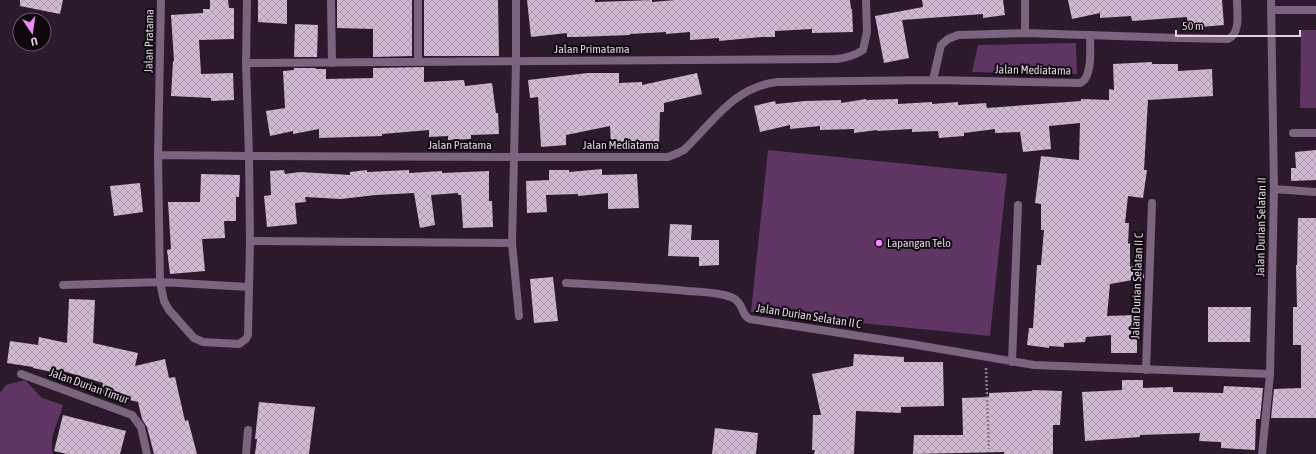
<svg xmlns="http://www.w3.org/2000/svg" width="1316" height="454" viewBox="0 0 1316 454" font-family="'Asap Condensed',sans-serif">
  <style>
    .green { fill: #5f3563 }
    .building { fill: url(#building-cross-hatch) }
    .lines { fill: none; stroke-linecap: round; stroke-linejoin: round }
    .path { stroke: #8a7c8a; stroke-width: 2.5; stroke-dasharray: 2 2; stroke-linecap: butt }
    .street { stroke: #7b647d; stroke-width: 8 }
    .poi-dot { fill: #ef8bf7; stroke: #0f080f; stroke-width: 1.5 }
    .labels { text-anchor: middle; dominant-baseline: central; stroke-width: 4; stroke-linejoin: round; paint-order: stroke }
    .street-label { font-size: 12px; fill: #dfd4df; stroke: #0f080f }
    .poi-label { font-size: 12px; fill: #dfd4df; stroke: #0f080f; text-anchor: start }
  </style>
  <defs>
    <pattern id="building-cross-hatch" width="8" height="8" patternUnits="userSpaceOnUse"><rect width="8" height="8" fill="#cfb9d0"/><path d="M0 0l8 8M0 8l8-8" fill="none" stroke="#ac9bad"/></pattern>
  </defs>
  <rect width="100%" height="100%" fill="#2b1a2c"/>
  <path class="green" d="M 1301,30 L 1316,30 L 1316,108 L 1300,108 Z
    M 1076,43 L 1077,74 L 972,72 L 978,45 Z
    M 768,150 L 1007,174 L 990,336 L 751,312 Z
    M 25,380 L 42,398 L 63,405 C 59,422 48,436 53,454 L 0,454 L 0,393 L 6,385 Z"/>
  <path class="building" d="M 20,0 L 63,0 L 60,14 L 20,6 Z
    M 210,0 L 228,0 L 229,8 L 234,8 L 234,39 L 199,40 L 201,74 L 233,73 L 234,100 L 211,101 L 211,98 L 171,96 L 173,61 L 174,61 L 171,15 L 203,13 L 203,9 L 210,9 Z
    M 258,0 L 287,0 L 287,24 L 258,22 Z
    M 337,0 L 412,0 L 412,56 L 373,57 L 373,29 L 337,28 Z
    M 424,0 L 498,0 L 499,56 L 424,56 Z
    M 527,0 L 595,0 L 595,2 L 652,0 L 652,2 L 675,0 L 850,0 L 851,9 L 852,9 L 853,32 L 812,33 L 812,29 L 775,31 L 775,37 L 761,37 L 719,41 L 719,38 L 690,40 L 690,32 L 666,34 L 666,32 L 630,34 L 630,35 L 576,37 L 567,37 L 567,33 L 531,37 Z
    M 922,0 L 1003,0 L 1005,15 L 983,18 L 983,14 L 902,20 L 909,58 L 884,63 L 875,16 L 923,7 Z
    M 1068,0 L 1222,0 L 1224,25 L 1188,28 L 1187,17 L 1132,21 L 1131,16 L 1100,18 L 1100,13 L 1072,19 Z
    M 295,24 L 318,25 L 317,57 L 294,57 Z
    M 1152,62 L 1152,64 L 1178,64 L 1178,71 L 1212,69 L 1213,96 L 1148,100 L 1144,170 L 1147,170 L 1143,198 L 1128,196 L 1125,223 L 1129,223 L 1128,244 L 1130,243 L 1130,267 L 1142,264 L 1144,278 L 1110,284 L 1107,316 L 1137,315 L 1137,353 L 1111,353 L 1111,335 L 1086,337 L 1085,342 L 1064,343 L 1064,347 L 1049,346 L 1049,348 L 1027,345 L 1029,328 L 1033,328 L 1037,265 L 1041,265 L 1044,230 L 1041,230 L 1041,204 L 1035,203 L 1041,156 L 1079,160 L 1080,123 L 1049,126 L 1051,149 L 1023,152 L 1020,132 L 995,133 L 995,129 L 964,133 L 964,136 L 939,138 L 938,131 L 912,132 L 912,129 L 877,131 L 877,130 L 854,133 L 854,129 L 820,130 L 820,126 L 790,129 L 790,125 L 760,132 L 754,106 L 775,101 L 776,104 L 805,101 L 841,100 L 841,103 L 866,99 L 866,100 L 898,99 L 898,104 L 932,102 L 932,104 L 958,102 L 958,105 L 986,103 L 987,108 L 1081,101 L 1081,99 L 1109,100 L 1109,89 L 1114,90 L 1113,64 Z
    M 424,67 L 424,82 L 464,80 L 465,86 L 492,83 L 496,113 L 498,113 L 499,134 L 471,135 L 471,139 L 448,140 L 448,136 L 429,137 L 429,130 L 382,134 L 382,136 L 319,138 L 319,129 L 293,134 L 293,131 L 270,136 L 266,111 L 285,108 L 283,71 L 294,70 L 294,68 L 316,68 L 316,69 L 326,69 L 326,79 L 373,78 L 373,68 Z
    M 588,73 L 619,73 L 619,83 L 642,82 L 642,85 L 697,73 L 702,94 L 664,103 L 664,112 L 660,112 L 659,145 L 611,145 L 610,126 L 566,135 L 566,145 L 541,147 L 538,97 L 530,98 L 528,80 Z
    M 1316,150 L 1316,180 L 1291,181 L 1291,168 L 1296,168 L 1295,152 Z
    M 602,169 L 602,175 L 637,174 L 639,208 L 608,209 L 608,193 L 578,196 L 578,194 L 546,195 L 547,212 L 527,213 L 526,181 L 549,180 L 549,170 L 569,170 L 569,172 Z
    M 284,170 L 285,174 L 300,172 L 350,175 L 350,172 L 367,170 L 367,172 L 409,170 L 409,173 L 442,171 L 442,173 L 489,171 L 489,201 L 492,201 L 493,227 L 463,228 L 461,195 L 458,195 L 458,193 L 431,195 L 435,225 L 420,228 L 414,193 L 376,195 L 341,199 L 305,197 L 306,202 L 295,203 L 297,224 L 267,227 L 264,196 L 271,195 L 270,171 Z
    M 201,174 L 240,175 L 239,197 L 236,197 L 236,221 L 224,221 L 225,238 L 202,239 L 205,271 L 170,274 L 167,250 L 171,249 L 168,202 L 200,202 Z
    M 140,183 L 143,212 L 114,216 L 110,186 Z
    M 1298,218 L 1316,218 L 1316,418 L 1271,418 L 1274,389 L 1301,388 L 1301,345 L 1293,345 L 1293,307 L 1297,307 L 1296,265 L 1297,265 Z
    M 670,224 L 692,225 L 691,240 L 719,240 L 719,265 L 699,266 L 699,257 L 668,256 Z
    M 553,277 L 558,321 L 534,323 L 530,279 Z
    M 69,299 L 95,300 L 93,343 L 138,353 L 135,366 L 165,359 L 169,378 L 175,377 L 185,421 L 188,420 L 197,454 L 154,454 L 147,427 L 142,419 L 138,402 L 101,393 L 103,383 L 63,371 L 62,374 L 33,368 L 33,367 L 7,363 L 10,341 L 38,345 L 39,337 L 67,343 Z
    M 1208,307 L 1251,307 L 1250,342 L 1208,342 Z
    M 854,354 L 904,357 L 904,362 L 943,362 L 944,406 L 901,407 L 901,413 L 856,411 L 854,454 L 814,454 L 815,450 L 812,450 L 813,415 L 821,415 L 812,374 L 853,366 Z
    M 1122,380 L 1143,380 L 1143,388 L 1173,387 L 1173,392 L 1223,393 L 1224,386 L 1263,388 L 1260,419 L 1256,419 L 1255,450 L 1221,448 L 1221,442 L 1199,441 L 1200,433 L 1140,435 L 1140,437 L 1085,441 L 1082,392 L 1122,390 Z
    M 1032,390 L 1062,391 L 1060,425 L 1053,425 L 1053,454 L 1004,454 L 1004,452 L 913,454 L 914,435 L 963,435 L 962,398 L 989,397 L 989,393 L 1032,391 Z
    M 259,402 L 315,407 L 309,454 L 255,454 L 257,439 L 255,439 Z
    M 63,415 L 126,431 L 120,454 L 67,454 L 54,451 Z
    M 715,428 L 758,433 L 756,454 L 712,454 Z"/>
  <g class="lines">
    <path class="path" d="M 986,368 L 989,449"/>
    <path class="street" d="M 247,0 L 246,63 L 249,156 L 514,157 L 516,62 L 516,0
      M 331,0 L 332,63
      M 418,0 L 418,62
      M 1025,0 L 1025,33
      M 1271,10 L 1316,10
      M 246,63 L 836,59 C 846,58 854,56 863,50 L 867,32 L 866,0
      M 933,80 L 941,45 L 948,39 L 958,35 L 1025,33 L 1179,38 L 1228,39 C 1241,34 1237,11 1237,0
      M 1293,133 L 1316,133
      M 158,155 L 161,0
      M 1274,189 L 1316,192
      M 250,241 L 248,335 L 246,339 L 239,344 L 203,342 L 194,338 L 169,310 L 164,301 L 160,282 L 158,155 L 249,156 L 250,241 L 512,243
      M 566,283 C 607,285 648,287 688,291 C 702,292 718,292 731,297 C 744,302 741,316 750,319 L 911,344 L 1034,365 L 1270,374
      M 63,285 L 160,282 L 249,287
      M 519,316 L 512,243 L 514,157 L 668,157 L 678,153 L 684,150 C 713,122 734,87 777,82 L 933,80 L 1080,83 C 1093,78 1090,47 1090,35
      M 1012,362 L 1018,205
      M 1146,370 L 1152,203
      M 21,374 L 132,415 L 141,427 L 147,454
      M 246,454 L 248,430
      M 1262,454 L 1270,374 L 1274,189 L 1271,0"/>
  </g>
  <circle class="poi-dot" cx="879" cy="243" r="4"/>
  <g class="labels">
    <g class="street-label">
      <text transform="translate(149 41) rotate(-89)">Jalan Pratama</text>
      <text x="592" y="49">Jalan Primatama</text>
      <text transform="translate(1033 70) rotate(1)">Jalan Mediatama</text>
      <text x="460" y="145">Jalan Pratama</text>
      <text x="621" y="145">Jalan Mediatama</text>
      <text transform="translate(1261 227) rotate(-89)">Jalan Durian Selatan II</text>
      <text transform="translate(1137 286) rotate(-88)">Jalan Durian Selatan II C</text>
      <text transform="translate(809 316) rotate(9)">Jalan Durian Selatan II C</text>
      <text transform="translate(89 386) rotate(20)">Jalan Durian Timur</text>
    </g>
    <g class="poi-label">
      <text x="887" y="243">Lapangan Telo</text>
    </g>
  </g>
  <g transform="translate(32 32) rotate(167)"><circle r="19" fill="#0f080f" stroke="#625a62"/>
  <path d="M0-3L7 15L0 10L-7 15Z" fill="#ef8bf7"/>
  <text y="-6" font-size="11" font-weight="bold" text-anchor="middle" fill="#dfd4df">U</text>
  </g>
  <path d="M1176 30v6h124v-6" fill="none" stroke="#dfd4df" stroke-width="2"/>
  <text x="1182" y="30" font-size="12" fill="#dfd4df" stroke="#0f080f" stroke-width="3" paint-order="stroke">50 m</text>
</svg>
